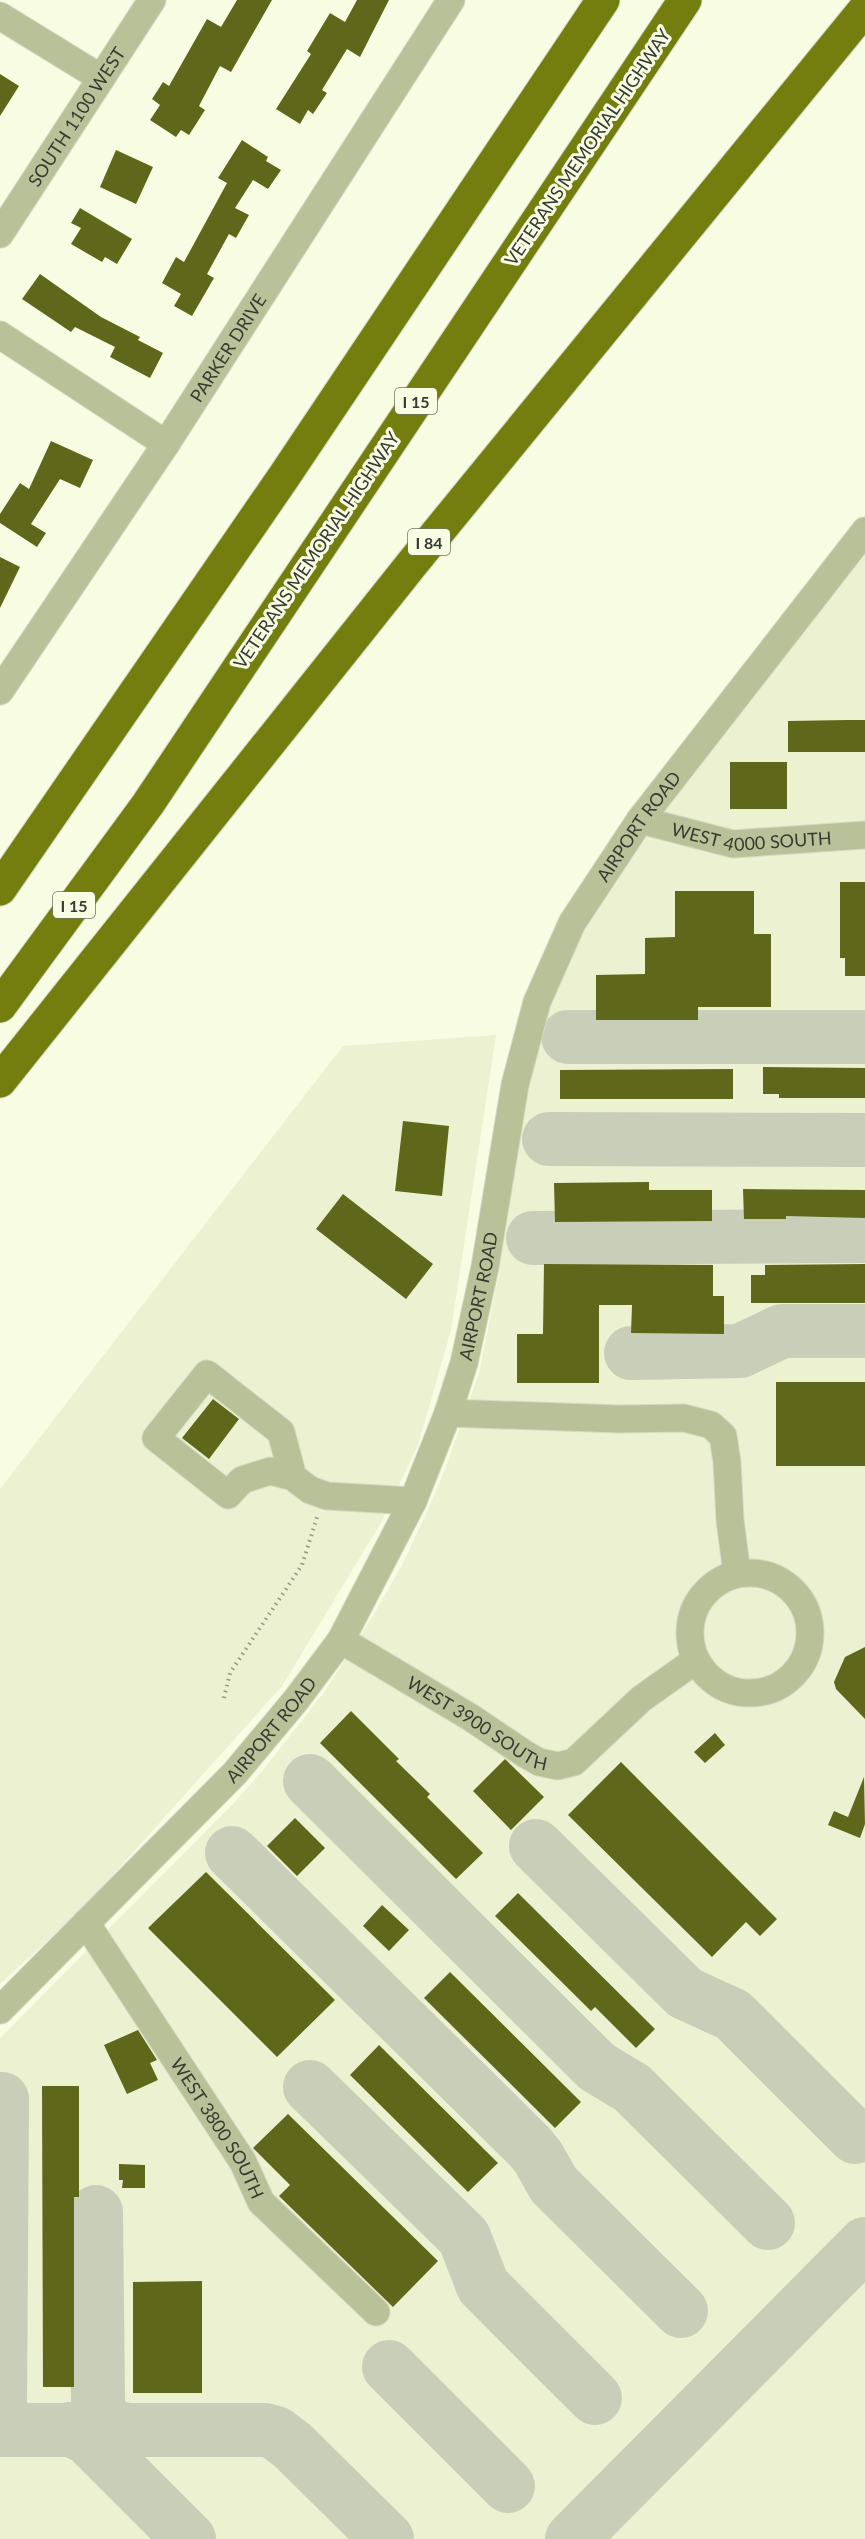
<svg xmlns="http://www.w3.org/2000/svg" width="865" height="2539" viewBox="0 0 865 2539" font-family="Lato,sans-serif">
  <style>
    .built { fill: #ebf1d1 }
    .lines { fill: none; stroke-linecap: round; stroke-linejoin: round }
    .taxiway { stroke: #c9ceb8; stroke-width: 54 }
    .building { fill: #5f681a }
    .minor-casing { stroke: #d5d9c3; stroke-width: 29 }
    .highway-casing { stroke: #d5d9c3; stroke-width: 35 }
    .path { stroke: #959888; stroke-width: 4; stroke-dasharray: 1.5 4.5; stroke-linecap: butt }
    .minor { stroke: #b9c198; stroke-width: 27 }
    .highway { stroke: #737e0e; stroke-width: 33 }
    .labels { text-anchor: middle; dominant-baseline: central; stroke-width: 6; stroke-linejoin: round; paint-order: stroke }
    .shield { fill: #f7fce3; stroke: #717466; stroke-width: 1.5 }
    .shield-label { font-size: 16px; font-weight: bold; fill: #383a31 }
    .street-label { font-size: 18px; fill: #383a31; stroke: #f7fce3 }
  </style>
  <rect width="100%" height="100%" fill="#f7fce3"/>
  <path class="built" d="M 865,551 L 865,2539 L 0,2539 L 0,2038 L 233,1804 L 264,1769 L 325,1691 L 374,1614 L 402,1565 L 427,1512 L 446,1467 L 479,1373 L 499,1273 L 524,1103 L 546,1014 L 575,945 L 607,889 L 718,737 Z
    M 496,1035 L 451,1330 L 418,1445 L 382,1521 L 282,1686 L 85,1906 L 0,1984 L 0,1489 L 343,1046 Z"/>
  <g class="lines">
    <path class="taxiway" d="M 568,1037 L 865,1037
      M 549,1139 L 865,1140
      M 533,1238 L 865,1236
      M 631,1353 L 740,1351 L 782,1331 L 865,1331
      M 310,1781 L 597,2067 L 632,2088 L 768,2223
      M 536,1846 L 685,1993 L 733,2015 L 855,2137
      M 232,1853 L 529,2146 L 538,2157 L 554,2185 L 681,2311
      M 310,2087 L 464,2237 L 483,2286 L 595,2398
      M 96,2212 L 98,2401 C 100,2417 108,2427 124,2429
      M 389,2367 L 508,2486
      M 0,2411 L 2,2099
      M 70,2429 L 88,2438 L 189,2539
      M 0,2430 L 265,2430 L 276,2433 L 293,2446 L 387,2539
      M 572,2539 L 865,2244"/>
  </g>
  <path class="building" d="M 237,0 L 272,0 L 231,72 L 220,66 L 199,106 L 205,110 L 189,135 L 181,130 L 176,137 L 150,120 L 160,105 L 152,99 L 163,82 L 169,86 L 207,19 L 221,27 Z
    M 357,0 L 389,0 L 360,57 L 347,49 L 322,90 L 327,93 L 313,114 L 308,110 L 300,124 L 276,109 L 311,54 L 307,51 L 330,13 L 345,22 Z
    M 0,74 L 19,86 L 0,116 Z
    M 242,140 L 268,157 L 266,161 L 281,170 L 268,189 L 253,180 L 235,208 L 249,215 L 236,238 L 229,234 L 207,274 L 214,278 L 192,316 L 174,306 L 181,294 L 162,283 L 176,257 L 184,262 L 227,183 L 218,178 Z
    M 116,150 L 153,167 L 136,204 L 100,187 Z
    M 80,208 L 132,239 L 117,264 L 105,257 L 102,262 L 71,244 L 81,228 L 71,223 Z
    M 40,274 L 101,317 L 140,337 L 138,340 L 163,353 L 150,378 L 110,357 L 115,347 L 75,327 L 71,332 L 22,299 Z
    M 51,441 L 93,460 L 80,488 L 60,479 L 31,524 L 46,533 L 37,547 L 0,523 L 0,514 L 20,483 L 29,489 Z
    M 0,557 L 20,567 L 0,608 Z
    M 848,720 L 865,720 L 865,752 L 788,752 L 788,721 Z
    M 730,762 L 787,762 L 787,809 L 730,809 Z
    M 840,882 L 865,882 L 865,976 L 845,976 L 845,958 L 840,958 Z
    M 675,891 L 754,891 L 754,934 L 771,934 L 771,1007 L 698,1007 L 698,1020 L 596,1020 L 596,975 L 645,974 L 645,938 L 675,937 Z
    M 763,1067 L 865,1068 L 865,1098 L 779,1098 L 779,1094 L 763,1094 Z
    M 733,1069 L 733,1099 L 560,1099 L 560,1070 Z
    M 403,1121 L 449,1126 L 442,1196 L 395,1191 Z
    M 649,1182 L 649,1190 L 712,1190 L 712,1221 L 555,1222 L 554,1183 Z
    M 743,1189 L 865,1190 L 865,1218 L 786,1216 L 786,1219 L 744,1219 Z
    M 343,1194 L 433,1264 L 406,1299 L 316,1229 Z
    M 544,1264 L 713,1265 L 713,1296 L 724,1296 L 724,1334 L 631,1333 L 632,1305 L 599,1305 L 599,1383 L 517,1383 L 517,1334 L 543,1334 Z
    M 865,1264 L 865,1303 L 751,1303 L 751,1275 L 765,1275 L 765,1265 Z
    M 776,1382 L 865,1382 L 865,1466 L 776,1466 Z
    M 213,1399 L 239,1419 L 209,1459 L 182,1438 Z
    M 865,1647 L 865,1719 L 836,1689 L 834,1682 L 845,1657 Z
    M 351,1711 L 399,1759 L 396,1761 L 430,1794 L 427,1797 L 483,1853 L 456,1879 L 320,1743 Z
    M 715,1733 L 725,1745 L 705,1763 L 694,1752 Z
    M 505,1759 L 544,1797 L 511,1830 L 473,1791 Z
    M 621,1762 L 777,1919 L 760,1936 L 746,1922 L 712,1957 L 568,1815 Z
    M 864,1777 L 865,1824 L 860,1838 L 828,1825 L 834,1811 L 848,1817 Z
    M 295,1818 L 325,1848 L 297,1876 L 267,1846 Z
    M 206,1872 L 335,2000 L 277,2057 L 148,1928 Z
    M 518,1893 L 655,2029 L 636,2048 L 595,2007 L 591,2011 L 495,1916 Z
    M 382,1905 L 409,1930 L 389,1951 L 363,1926 Z
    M 450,1972 L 581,2102 L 555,2128 L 424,1998 Z
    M 138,2030 L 157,2060 L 150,2063 L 158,2080 L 127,2094 L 104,2045 Z
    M 379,2045 L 498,2163 L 468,2192 L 350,2075 Z
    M 42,2086 L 79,2086 L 79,2197 L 74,2197 L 74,2387 L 43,2387 Z
    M 288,2114 L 438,2261 L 393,2307 L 279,2196 L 290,2185 L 253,2148 Z
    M 119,2164 L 145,2165 L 145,2188 L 122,2188 L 123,2180 L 119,2180 Z
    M 202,2281 L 202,2393 L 133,2393 L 133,2282 Z"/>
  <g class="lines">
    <defs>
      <g id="minor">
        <path d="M 0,16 L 101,78"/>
        <path id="s1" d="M 0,234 L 152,0"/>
        <path d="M 0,335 L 166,444"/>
        <path id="s2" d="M 0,691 L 166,444 L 451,0"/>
        <path id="s3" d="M 640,820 L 733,844 L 865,835"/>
        <path d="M 448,1413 L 620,1419 L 684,1418 L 711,1425 L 723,1436 L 727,1462 L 730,1520 L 737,1574"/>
        <path d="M 293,1477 L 281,1432 L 207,1374 L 156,1438 L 228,1495 L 242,1480 L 270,1471 L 293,1477 L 310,1490 L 327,1496 L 413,1501"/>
        <circle cx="750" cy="1633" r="60"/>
        <path id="s4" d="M 341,1640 L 470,1717 L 525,1754 L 539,1762 L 558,1766 L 574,1762 L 641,1699 L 696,1660"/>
        <path id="s5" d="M 86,1923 L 243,2162 L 261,2202 L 376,2312"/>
        <path id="s6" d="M 0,2010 L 235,1773 L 296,1700 L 341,1640 L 413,1501 L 448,1413 L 464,1363 L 485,1267 L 515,1085 L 537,1002 L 572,923 L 640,820 L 865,531"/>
      </g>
      <path id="highway" d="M 0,889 L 285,475 L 603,0
        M 0,1006 L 148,804 L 685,0
        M 0,1081 L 411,565 L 865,9"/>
    </defs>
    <use href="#minor" class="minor-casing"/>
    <use href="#highway" class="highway-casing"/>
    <path class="path" d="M 224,1698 L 230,1673 L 302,1565 L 318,1514"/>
    <use href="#minor" class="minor"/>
    <use href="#highway" class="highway"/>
  </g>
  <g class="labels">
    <g class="shield">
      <rect x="395" y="388" width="42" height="26" rx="4.5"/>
      <rect x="408" y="529" width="42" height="26" rx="4.5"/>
      <rect x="53" y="892" width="42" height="26" rx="4.5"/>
    </g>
    <g class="shield-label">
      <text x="416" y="401">I 15</text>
      <text x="429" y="542">I 84</text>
      <text x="74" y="905">I 15</text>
    </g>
    <g class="street-label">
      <text stroke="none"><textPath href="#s1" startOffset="140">SOUTH 1100 WEST</textPath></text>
      <text transform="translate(587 147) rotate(-56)">VETERANS MEMORIAL HIGHWAY</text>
      <text stroke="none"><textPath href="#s2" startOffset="412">PARKER DRIVE</textPath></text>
      <text transform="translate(316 550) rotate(-56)">VETERANS MEMORIAL HIGHWAY</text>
      <text stroke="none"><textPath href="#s6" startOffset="1380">AIRPORT ROAD</textPath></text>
      <text stroke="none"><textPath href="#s3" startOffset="114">WEST 4000 SOUTH</textPath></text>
      <text stroke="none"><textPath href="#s6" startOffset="876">AIRPORT ROAD</textPath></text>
      <text stroke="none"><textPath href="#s4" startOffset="160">WEST 3900 SOUTH</textPath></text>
      <text stroke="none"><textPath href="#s6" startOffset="390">AIRPORT ROAD</textPath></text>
      <text stroke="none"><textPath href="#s5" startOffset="244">WEST 3800 SOUTH</textPath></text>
    </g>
  </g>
</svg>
